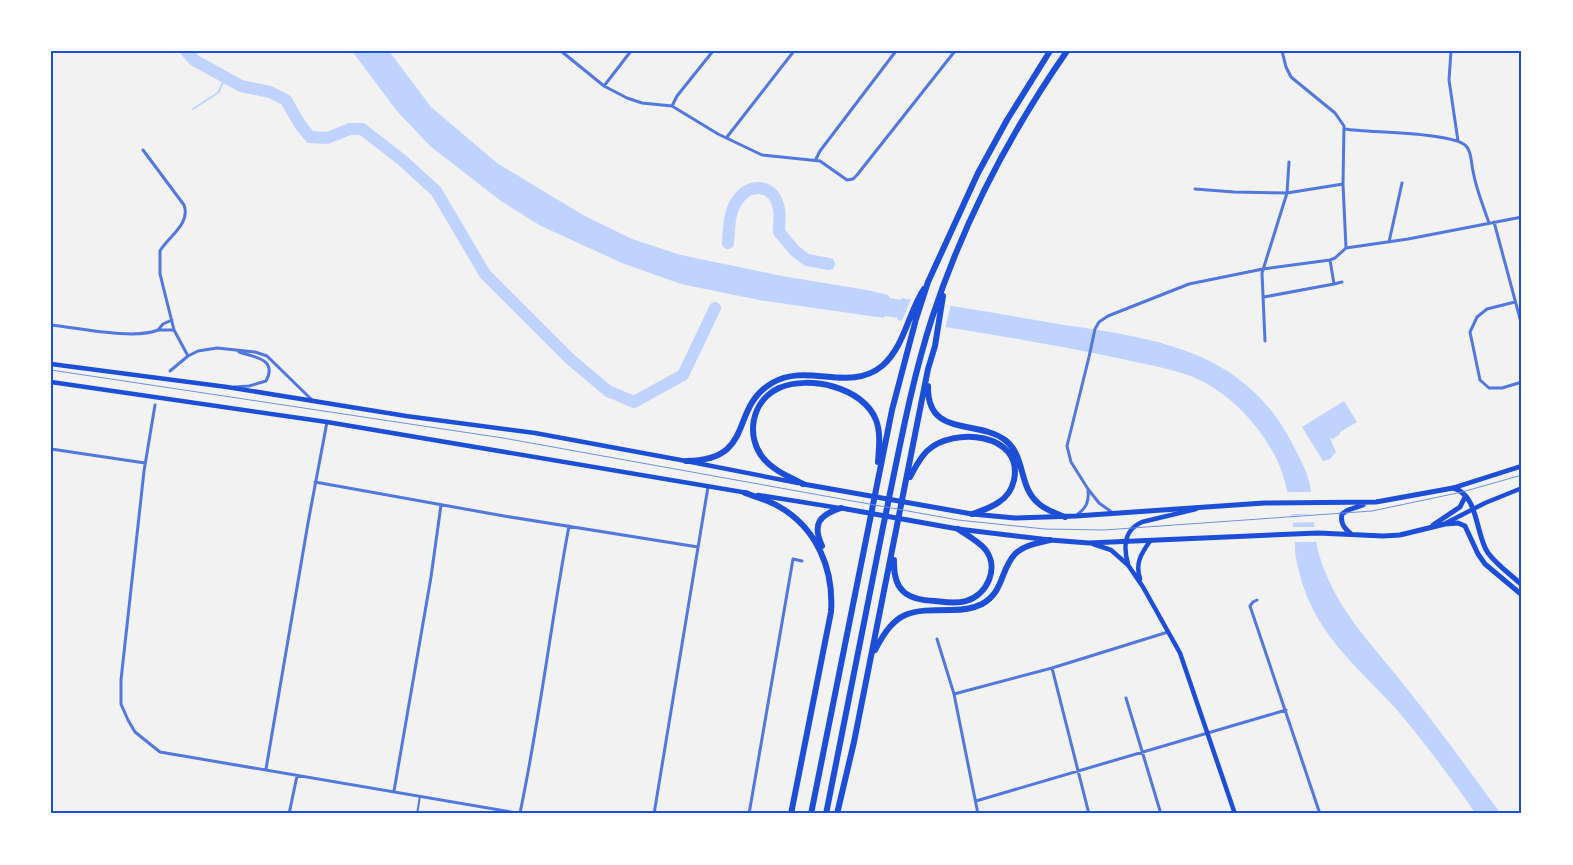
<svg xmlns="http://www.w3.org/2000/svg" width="1573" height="865" viewBox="0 0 1573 865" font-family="Commissioner,sans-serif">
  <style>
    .water { fill: #bfd3fe }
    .pier { fill: #f2f2f2 }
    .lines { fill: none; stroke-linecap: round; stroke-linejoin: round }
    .stream { stroke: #bfd3fe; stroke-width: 2 }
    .river { stroke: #bfd3fe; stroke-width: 12 }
    .service { stroke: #5277de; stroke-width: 2 }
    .minor { stroke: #5277de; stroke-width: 3 }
    .secondary { stroke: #1d4ed8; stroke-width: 4.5 }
    .primary { stroke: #1d4ed8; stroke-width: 5 }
    .motorway { stroke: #1d4ed8; stroke-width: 6 }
    .tram { stroke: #7290e2; stroke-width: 1 }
    .neatline { fill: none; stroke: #1d4ed8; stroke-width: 2 }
  </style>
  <rect width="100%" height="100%" fill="#f2f2f2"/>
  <path class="water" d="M 352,51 L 389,51 L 431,107 L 497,163 L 583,215 L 632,239 L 681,255 L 782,276 L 867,290 L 888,295 L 890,298 L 901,300 L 901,298 C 952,306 1002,314 1052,323 C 1149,338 1243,346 1293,445 C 1299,457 1306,469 1309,481 C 1314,502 1313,525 1317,546 C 1320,561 1327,577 1334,591 C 1352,626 1380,654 1404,685 C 1438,727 1469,771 1501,814 L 1476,814 C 1451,778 1425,743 1397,710 C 1372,682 1342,657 1322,625 C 1309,605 1300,581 1296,558 C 1295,553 1295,547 1295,542 C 1291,514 1289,486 1277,460 C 1263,431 1240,405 1214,388 C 1187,370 1152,366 1122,359 C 1047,343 973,331 897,320 L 898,318 L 885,316 L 884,318 L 759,300 L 681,284 L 622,263 L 541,226 L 501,201 L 430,146 L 396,110 Z
    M 1344,401 L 1357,422 L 1340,432 L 1340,434 L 1333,439 L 1330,438 L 1336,452 L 1330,459 L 1323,461 L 1302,427 Z"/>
  <path class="pier" d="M 912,297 L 951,304 L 945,329 L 901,323 Z
    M 1285,492 L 1313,492 L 1317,522 L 1290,523 L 1289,516 L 1313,514 L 1288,514 Z
    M 1290,527 L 1317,527 L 1319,542 L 1292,542 Z"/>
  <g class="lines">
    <path class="stream" d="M 219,91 L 225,78
      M 193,109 L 219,92"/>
    <path class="river" d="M 186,51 L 194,60 L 241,86 L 270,92 L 286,100 L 299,123 L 310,137 L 327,138 L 350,129 L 362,129 L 402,160 L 436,191 L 485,274 L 570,359 L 608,391 L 634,402 L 683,375 L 715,308
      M 728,243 C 729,229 729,212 737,201 C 748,183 772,183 778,205 C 781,213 779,223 779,232 L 795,251 L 807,260 L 829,264"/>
    <path class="service" d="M 417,814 L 420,796"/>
    <path class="minor" d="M 561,51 L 604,86 L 627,98 L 642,103 L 672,106 L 718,134 L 762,155 L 820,161 L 847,180 L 853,179 L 857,175 L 955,51
      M 1282,51 L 1286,67 L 1291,77 L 1335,113 L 1344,126 L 1343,184 L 1346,248
      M 1451,51 L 1449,80 L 1458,141
      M 604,86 L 631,51
      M 672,106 L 677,96 L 713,51
      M 1345,129 C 1368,133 1453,132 1466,146 C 1472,151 1471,164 1473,171 C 1476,189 1483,205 1489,223
      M 727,137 L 794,51
      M 143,150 L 184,205 C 191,224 168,237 160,251 L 160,274 L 174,330 L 188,356
      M 816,159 L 820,151 L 896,51
      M 1195,189 L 1234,192 L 1287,193 L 1343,184
      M 1494,222 L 1522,326
      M 1389,242 L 1402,183
      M 1334,284 L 1342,282
      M 1264,297 L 1334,284 L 1330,260
      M 1515,302 L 1487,309 L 1477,317 L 1470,332 L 1480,380 L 1489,388 L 1502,388 L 1522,382
      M 172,320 L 163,324 L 158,330 L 174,330
      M 51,325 C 79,328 135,340 158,330
      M 1265,341 L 1262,273 L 1287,193 L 1289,162
      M 170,371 L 188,356 L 198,351 L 217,348 L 255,352 L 267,356 L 312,400
      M 234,387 L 249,386 L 266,381 C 278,359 254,357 239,352
      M 155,405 L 144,471 L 121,680 L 121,704 L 128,720 L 135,732 L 160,752 L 523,814
      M 51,449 L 145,463
      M 315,482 L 504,516 L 698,547
      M 1113,513 L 1099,503 L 1088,489 L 1071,462 L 1067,446 L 1089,357 L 1095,329 L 1099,322 L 1108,316 L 1189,284 L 1263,269 L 1330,260 L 1335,258 L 1346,248 L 1408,239 L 1522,217
      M 1078,514 C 1087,507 1089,501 1088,490
      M 1257,600 L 1253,602 L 1250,606 L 1320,814
      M 937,639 L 954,694 L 978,814
      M 1052,668 L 1089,814
      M 954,694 L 1052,668 L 1168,632
      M 1126,698 L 1161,814
      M 266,769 L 308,523 L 327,422
      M 394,791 L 431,577 L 441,505
      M 976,801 L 1286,710
      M 520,813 C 540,718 551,622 569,526
      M 289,814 L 297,776
      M 654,814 L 708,487
      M 749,814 L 793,559 L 802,561"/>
    <path class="secondary" d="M 51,364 L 227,387 L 406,416 L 535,433 L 686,461 L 798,483
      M 51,382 L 327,422 L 748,493
      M 1453,488 L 1522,466
      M 758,495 L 839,508
      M 1446,523 L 1485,503 L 1522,488
      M 1093,544 L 1111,550 L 1128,565 L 1143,587 L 1180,653 L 1235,814
      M 1128,564 C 1123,546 1124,530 1142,522 L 1196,509
      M 1140,579 C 1135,563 1141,554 1150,541"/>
    <path class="primary" d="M 803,484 L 972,514 L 1015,518 L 1076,516 L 1264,503 L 1376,502 L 1453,488 C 1479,495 1475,534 1488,553 C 1497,565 1511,575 1522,585
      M 841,508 L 958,529 L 1050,540 L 1089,543 L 1318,533 L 1383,536 L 1400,535 L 1445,524 L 1458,523 L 1465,526 L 1478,554 L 1485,564 L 1522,595
      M 1433,525 L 1460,507 L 1465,497
      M 1351,534 C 1344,528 1340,523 1342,514 L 1348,510 L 1363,505"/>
    <path class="motorway" d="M 928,386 C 927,438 977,419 1005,440 C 1026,456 1018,486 1038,503 C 1045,510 1056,513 1065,517
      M 686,461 C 757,460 728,409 772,383 C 807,362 849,393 882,366 C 905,346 908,313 924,289
      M 910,477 C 915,468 919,459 927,451 C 953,426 1024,433 1014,480 C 1012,489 1007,497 999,502 C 991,508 981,511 972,514
      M 803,484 C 790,477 774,471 764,459 C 745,437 751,401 779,388 C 809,375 863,387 876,420 C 881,433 879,448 878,462
      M 745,493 C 756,497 768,500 778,506 C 817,528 834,569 831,612 L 791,814
      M 822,546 C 812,524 819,515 841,508
      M 894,560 C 893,590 906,600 935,601 C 945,602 956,604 966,601 C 987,595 1000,568 985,549 C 978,541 967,535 958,529
      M 875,650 C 896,610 909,610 952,610 C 963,610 972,609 982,604 C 1004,592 1000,570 1015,554 C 1024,545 1038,543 1050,540
      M 811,814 L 892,410 L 916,319 L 928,282 L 978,173 L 1007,120 L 1050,51
      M 826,814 C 845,718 864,623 883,527 C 898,457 910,386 932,318 C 963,223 1010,133 1067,51
      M 837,814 L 854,742 L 928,369 L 935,346 L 943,296"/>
    <path class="tram" d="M 51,370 L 503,438 L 958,520 L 1045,529 L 1104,530 L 1372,511 L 1462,492 L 1522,475"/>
  </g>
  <rect width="1573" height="865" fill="none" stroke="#ffffff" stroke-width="105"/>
  <rect x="52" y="52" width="1468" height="760" class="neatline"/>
</svg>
